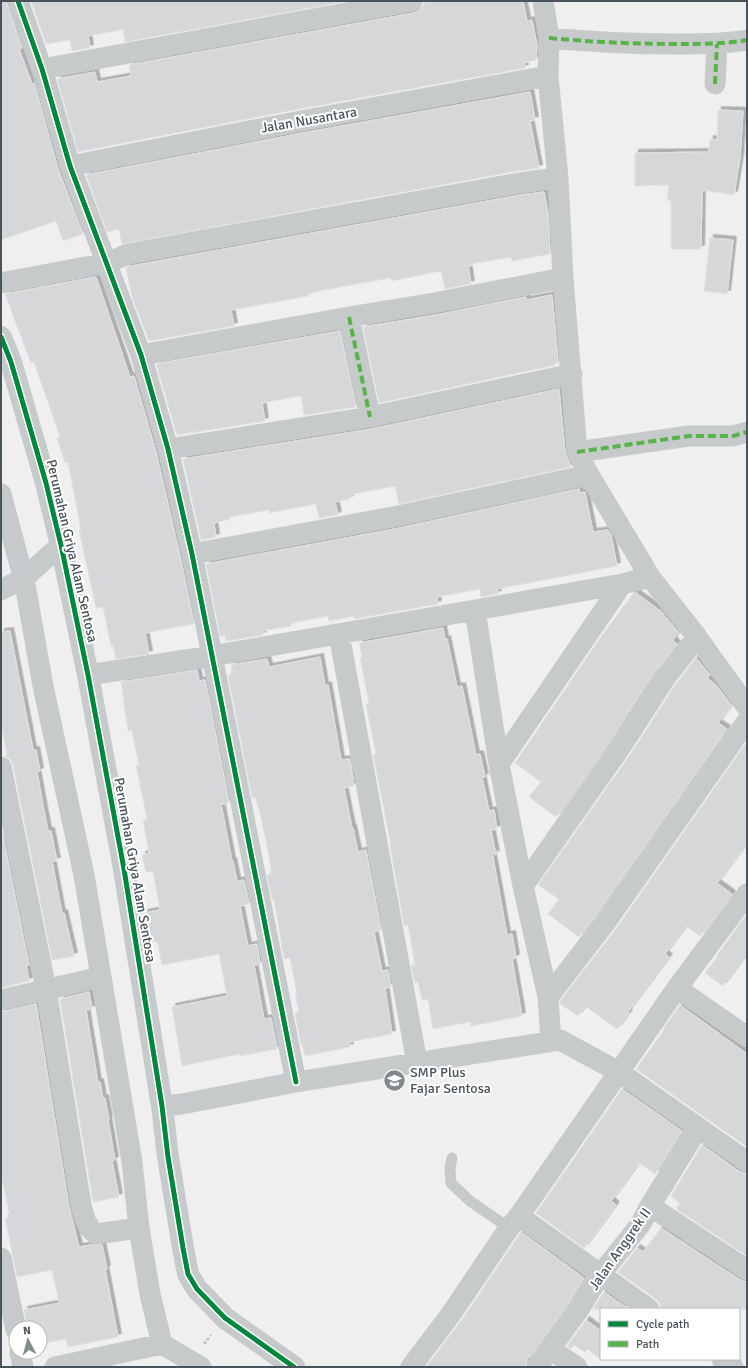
<svg xmlns="http://www.w3.org/2000/svg" width="748" height="1368" viewBox="0 0 748 1368" font-family="Signika,sans-serif">
  <style>
    .building { fill: #d6d7d8; stroke: #e1e1e2; filter: url(#shadow) }
    .lines { fill: none; stroke-linecap: round; stroke-linejoin: round }
    .path { stroke: #b7c1bd; stroke-width: 2.5; stroke-dasharray: 3 2; stroke-linecap: butt }
    .service { stroke: #c7cacb; stroke-width: 11 }
    .minor { stroke: #c7cacb; stroke-width: 21 }
    .tertiary { stroke: #c7cacb; stroke-width: 22 }
    .quiet { stroke: #57b448; stroke-width: 4; stroke-dasharray: 8 4; stroke-linecap: butt }
    .cycleway-casing { stroke: #fff; stroke-width: 8 }
    .cycleway { stroke: #00873e; stroke-width: 5 }
    .labels { text-anchor: middle; dominant-baseline: central; stroke-width: 4; stroke-linejoin: round; paint-order: stroke }
    .street-label { font-size: 14px; fill: #48535a; stroke: #fff }
    .poi-label { font-size: 14px; fill: #48535a; stroke: #fff; text-anchor: start }
  </style>
  <defs>
    <filter id="shadow"><feDropShadow dx="3.5" dy="-3.5" stdDeviation="0" flood-color="#0004"/></filter>
  </defs>
  <rect width="100%" height="100%" fill="#f0efef"/>
  <path class="building" d="M 1,1 L 6,1 L 22,48 L 19,49 L 32,84 L 34,83 L 58,169 L 83,234 L 63,241 L 56,221 L 1,240 Z
    M 31,1 L 343,1 L 343,2 L 125,42 L 123,30 L 121,30 L 88,36 L 90,48 L 72,51 L 70,40 L 46,44 Z
    M 433,1 L 523,1 L 527,21 L 532,20 L 537,45 L 536,60 L 524,63 L 525,68 L 299,109 L 78,152 L 57,79 L 95,72 L 97,82 L 131,76 L 129,65 L 414,13 L 420,10 L 424,3 Z
    M 530,92 L 535,120 L 530,121 L 539,168 L 517,171 L 122,244 L 119,229 L 107,232 L 86,175 L 303,133 Z
    M 718,110 L 743,111 L 740,158 L 734,195 L 702,190 L 701,249 L 671,249 L 671,201 L 667,200 L 669,185 L 635,186 L 635,153 L 709,152 L 710,139 L 717,140 Z
    M 544,192 L 548,213 L 550,254 L 512,261 L 511,257 L 471,264 L 471,266 L 468,266 L 471,284 L 445,289 L 441,271 L 391,281 L 390,278 L 308,293 L 309,296 L 231,310 L 234,326 L 149,341 L 132,297 L 126,268 L 131,266 L 521,195 Z
    M 710,238 L 733,240 L 727,294 L 704,291 Z
    M 96,277 L 130,377 L 134,376 L 156,452 L 180,556 L 194,624 L 145,633 L 149,654 L 116,659 L 113,646 L 111,646 L 103,607 L 96,608 L 79,530 L 81,530 L 68,462 L 65,463 L 57,438 L 60,437 L 34,362 L 31,363 L 5,294 Z
    M 552,295 L 558,363 L 554,364 L 555,365 L 379,403 L 363,327 L 436,315 L 526,297 L 526,300 Z
    M 340,331 L 356,407 L 304,415 L 301,396 L 262,403 L 265,421 L 177,435 L 156,364 Z
    M 559,389 L 565,453 L 571,467 L 399,504 L 395,486 L 349,495 L 350,499 L 335,502 L 338,515 L 319,518 L 316,504 L 269,513 L 269,510 L 230,517 L 230,519 L 214,523 L 216,537 L 201,540 L 183,459 L 372,429 Z
    M 579,489 L 580,493 L 585,492 L 593,532 L 608,530 L 611,535 L 617,566 L 497,589 L 498,594 L 485,596 L 481,597 L 480,589 L 437,597 L 438,604 L 354,619 L 354,616 L 329,621 L 328,616 L 291,623 L 291,626 L 262,631 L 263,635 L 226,641 L 225,636 L 220,636 L 206,564 L 395,529 Z
    M 636,593 L 659,610 L 659,609 L 678,632 L 673,640 L 677,644 L 655,671 L 612,738 L 556,817 L 529,797 L 541,782 L 515,763 L 600,638 L 633,594 Z
    M 443,628 L 445,640 L 447,639 L 457,687 L 462,686 L 476,755 L 480,754 L 485,777 L 482,777 L 489,811 L 494,810 L 497,829 L 491,830 L 496,855 L 492,852 L 507,935 L 512,934 L 516,958 L 512,959 L 522,1016 L 471,1026 L 470,1022 L 433,1029 L 428,999 L 422,1000 L 418,982 L 415,983 L 411,965 L 415,965 L 408,925 L 404,926 L 390,845 L 391,845 L 373,754 L 376,754 L 366,704 L 369,704 L 360,657 L 362,657 L 359,643 Z
    M 10,631 L 33,750 L 36,750 L 40,771 L 37,772 L 43,805 L 48,831 L 51,831 L 57,861 L 52,861 L 62,914 L 64,913 L 74,956 L 52,960 L 13,765 L 10,759 L 5,756 L 7,755 L 1,723 L 1,632 Z
    M 320,657 L 325,686 L 328,685 L 341,760 L 350,759 L 354,786 L 344,788 L 352,828 L 353,828 L 358,852 L 366,850 L 381,930 L 374,932 L 382,971 L 388,970 L 391,987 L 385,988 L 392,1034 L 349,1042 L 350,1047 L 305,1056 L 302,1044 L 301,1045 L 295,1013 L 299,1012 L 295,994 L 297,994 L 290,958 L 284,959 L 274,899 L 272,899 L 267,875 L 272,874 L 266,840 L 258,805 L 257,805 L 256,798 L 252,798 L 228,675 L 233,674 L 231,665 L 267,659 L 269,667 Z
    M 696,658 L 710,675 L 707,678 L 716,685 L 731,705 L 718,723 L 727,729 L 595,916 L 579,937 L 548,914 L 559,899 L 538,885 L 632,752 L 675,685 Z
    M 197,670 L 199,681 L 205,680 L 229,803 L 221,804 L 232,861 L 233,861 L 237,881 L 244,880 L 249,904 L 240,906 L 248,946 L 257,944 L 260,964 L 254,965 L 264,1019 L 271,1018 L 277,1049 L 240,1056 L 240,1054 L 182,1066 L 172,1007 L 227,996 L 219,954 L 162,965 L 157,941 L 148,943 L 144,913 L 160,910 L 153,871 L 146,872 L 142,855 L 149,853 L 143,820 L 147,819 L 136,765 L 139,765 L 132,731 L 128,731 L 121,682 Z
    M 746,743 L 747,744 L 747,843 L 717,883 L 732,894 L 700,936 L 686,926 L 665,954 L 669,957 L 628,1012 L 629,1013 L 617,1029 L 585,1006 L 578,1016 L 560,1004 L 560,1001 L 615,930 Z
    M 1,827 L 29,965 L 26,965 L 29,981 L 1,988 Z
    M 747,914 L 747,953 L 723,986 L 705,973 L 718,956 L 717,955 Z
    M 89,992 L 92,1009 L 86,1010 L 98,1083 L 100,1082 L 103,1099 L 105,1098 L 109,1120 L 108,1120 L 115,1160 L 112,1161 L 119,1197 L 93,1202 L 60,999 Z
    M 36,1004 L 69,1207 L 79,1247 L 91,1245 L 102,1245 L 107,1269 L 105,1269 L 118,1337 L 68,1347 L 66,1339 L 40,1344 L 40,1328 L 28,1328 L 24,1310 L 59,1303 L 52,1270 L 17,1277 L 5,1218 L 10,1217 L 1,1173 L 1,1012 Z
    M 680,1005 L 747,1054 L 747,1147 L 636,1069 L 664,1030 L 663,1029 Z
    M 622,1089 L 682,1131 L 655,1174 L 639,1163 L 611,1201 L 616,1205 L 584,1248 L 536,1213 Z
    M 702,1145 L 740,1172 L 747,1174 L 747,1256 L 676,1209 L 680,1203 L 671,1196 Z
    M 661,1228 L 740,1280 L 747,1282 L 747,1309 L 661,1309 L 660,1304 L 656,1299 L 618,1272 L 637,1248 L 643,1252 Z
    M 521,1232 L 584,1278 L 569,1302 L 527,1360 L 525,1367 L 426,1367 L 461,1321 Z
    M 604,1292 L 628,1309 L 593,1309 Z
    M 586,1320 L 601,1331 L 601,1360 L 587,1349 L 585,1352 L 574,1345 L 571,1349 L 567,1346 Z"/>
  <g class="lines">
    <path class="path" d="M 204,1344 L 211,1335"/>
    <path class="service" d="M 452,1158 L 450,1168 L 451,1183 L 470,1201 L 509,1228"/>
    <path class="minor" d="M 18,1 L 42,69 L 70,166 L 141,355 L 168,449 L 192,554 L 296,1082
      M 543,1 L 549,38 L 548,76 L 558,178 L 563,278 L 577,452 L 589,475 L 650,577 L 697,637 L 747,707
      M 549,38 C 592,42 634,44 677,44 C 700,44 724,44 747,40
      M 42,69 L 412,1
      M 715,84 L 717,44
      M 70,166 L 301,121 L 548,76
      M 1,283 L 107,263 L 128,254 L 519,183 L 558,178
      M 349,317 L 370,417
      M 141,355 L 349,317 L 434,303 L 563,278
      M 168,449 L 370,417 L 572,374
      M 577,452 L 689,436 L 733,436 L 747,432
      M 1,494 L 25,584 L 43,686 L 84,875 L 132,1162 L 139,1228 L 150,1294 L 162,1344 L 201,1367
      M 192,554 L 393,517 L 589,475
      M 1,590 L 24,578 L 61,545
      M 475,610 L 499,764 L 523,886 L 548,997 L 551,1041
      M 339,634 L 417,1063
      M 88,675 L 212,656 L 475,610 L 622,584 L 650,577
      M 499,764 L 622,584
      M 1,767 L 46,989 L 81,1205 C 84,1217 86,1227 96,1234 L 139,1228
      M 523,886 L 622,745 L 665,678 L 697,637
      M 677,988 L 747,1037
      M 548,997 L 605,923 L 747,721
      M 1,1000 L 101,977
      M 162,1106 L 182,1104 L 296,1082 L 560,1040 L 619,1072 L 747,1162
      M 650,1206 L 747,1270
      M 519,1216 L 649,1309
      M 1,1258 L 16,1330
      M 550,1349 L 577,1367
      M 20,1352 L 23,1367
      M 722,1359 L 733,1367
      M 55,1367 L 162,1344
      M 411,1367 L 451,1314 L 509,1228 L 519,1216 L 677,988 L 747,894
      M 537,1367 L 579,1309 L 600,1275 L 640,1225 L 650,1206 L 698,1128"/>
    <path class="tertiary" d="M 1,337 L 11,362 L 46,483 L 61,545 L 88,675 L 124,869 L 162,1106 L 168,1157 L 183,1248 L 188,1274 L 197,1289 L 225,1318 L 294,1367"/>
    <path class="quiet" d="M 549,38 C 592,42 634,44 677,44 C 700,44 724,44 747,40
      M 715,84 L 717,44
      M 349,317 L 370,417
      M 577,452 L 689,436 L 733,436 L 747,432"/>
    <defs>
      <path id="cycleway" d="M 18,1 L 42,69 L 70,166 L 141,355 L 168,449 L 192,554 L 296,1082
        M 1,337 L 11,362 L 46,483 L 61,545 L 88,675 L 124,869 L 162,1106 L 168,1157 L 183,1248 L 188,1274 L 197,1289 L 225,1318 L 294,1367"/>
    </defs>
    <use href="#cycleway" class="cycleway-casing"/>
    <use href="#cycleway" class="cycleway"/>
  </g>
  <defs>
    <symbol id="school-disc" viewBox="-11 -11 22 22"><circle r="9.5" fill="#838a8e" stroke="#fff"/><path d="M0-5L7-2L0 1L-7-2ZM-4 1L0 2.5L4 1V4Q0 6-4 4Z" fill="#fff"/></symbol>
  </defs>
  <g fill-rule="evenodd">
    <use href="#school-disc" x="382" y="1068" width="25" height="25"/>
  </g>
  <g class="labels">
    <g class="street-label">
      <text transform="translate(309 120) rotate(-10)">Jalan Nusantara</text>
      <text transform="translate(72 551) rotate(77)">Perumahan Griya Alam Sentosa</text>
      <text transform="translate(135 870) rotate(80)">Perumahan Griya Alam Sentosa</text>
      <text transform="translate(620 1249) rotate(-55)">Jalan Anggrek II</text>
    </g>
    <g class="poi-label">
      <text x="410" y="1072">SMP Plus<tspan x="410" dy="16">Fajar Sentosa</tspan></text>
    </g>
  </g>
  <rect width="748" height="1368" fill="none" stroke="#48535a" stroke-width="4"/>
  <rect x="600" y="1308" width="140" height="52" fill="#ffffff" stroke="#b6babd"/>
  <rect x="608" y="1321" width="20" height="6" fill="#00873e" stroke="#b6babd"/>
  <text x="636" y="1328" font-size="12" fill="#48535a">Cycle path</text>
  <rect x="608" y="1341" width="20" height="6" fill="#57b448" stroke="#b6babd"/>
  <text x="636" y="1348" font-size="12" fill="#48535a">Path</text>
  <g transform="translate(28 1340) rotate(354)"><circle r="19" fill="#ffffff" stroke="#b6babd"/>
  <path d="M0-3L7 15L0 10L-7 15Z" fill="#838a8e"/>
  <text y="-6" font-size="11" font-weight="bold" text-anchor="middle" fill="#48535a">N</text>
  </g>
</svg>
